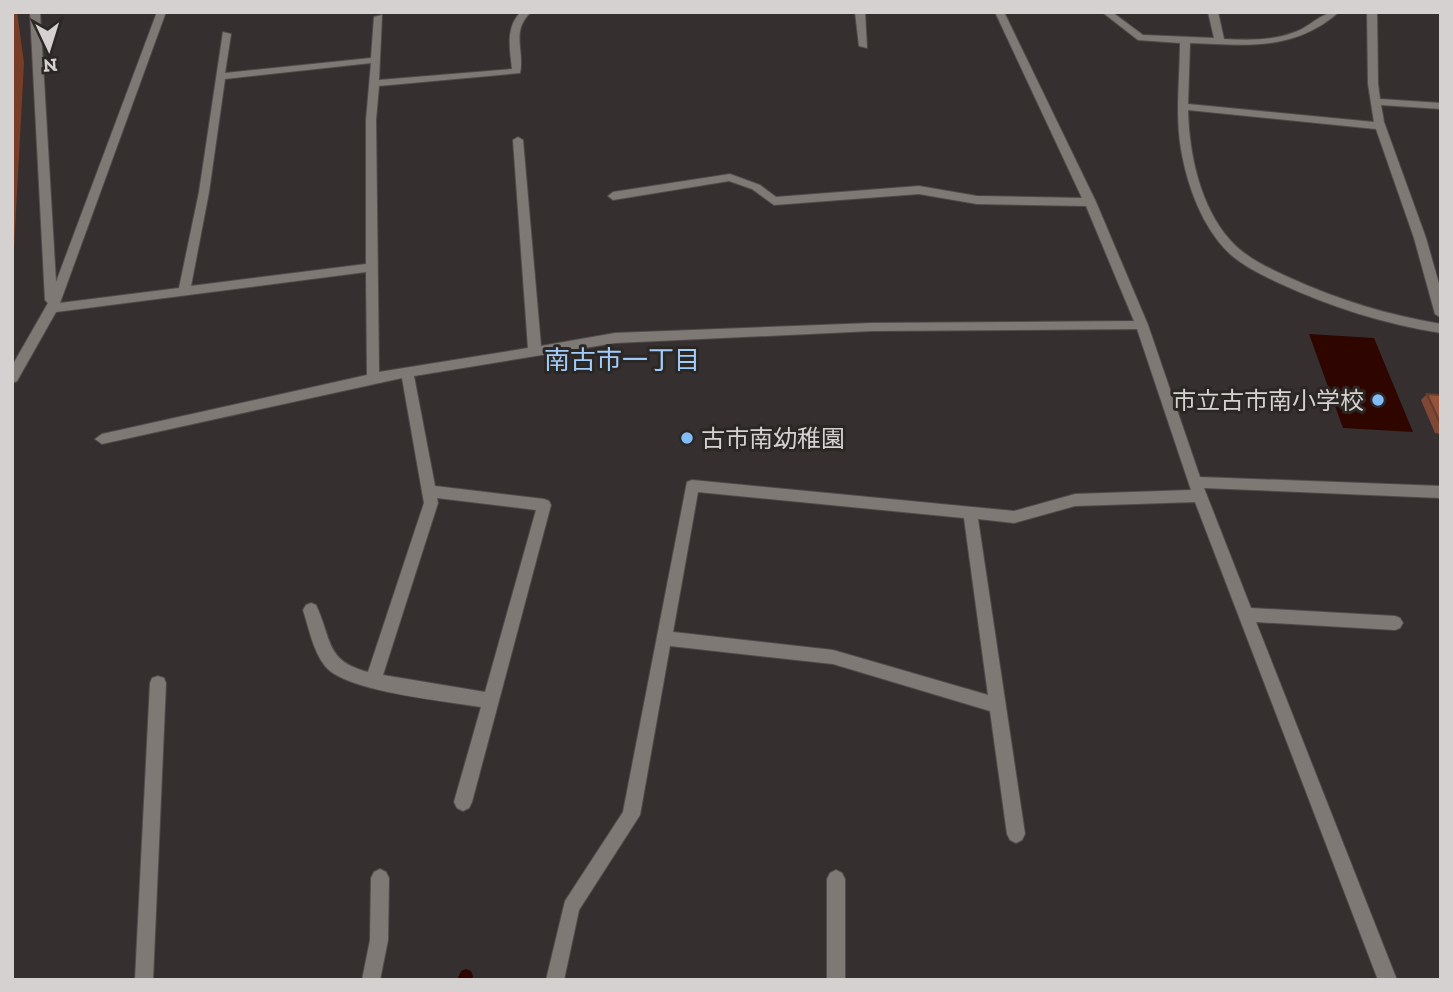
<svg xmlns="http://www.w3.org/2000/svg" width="1453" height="992" viewBox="0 0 1453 992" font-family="'Zilla Slab','Noto Sans JP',serif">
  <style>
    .green { fill: #783d27 }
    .water { fill: #2f0500 }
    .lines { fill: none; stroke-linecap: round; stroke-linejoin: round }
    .stream { fill: #2f0500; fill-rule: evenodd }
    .minor-casing { stroke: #514c4b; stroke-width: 2 }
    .minor { fill: #7f7976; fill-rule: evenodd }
    .wall { fill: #7f4834 }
    .building { fill: #94543c; stroke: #683b2a; stroke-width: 2 }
    .poi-dot { fill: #82bcfa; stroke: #2b2725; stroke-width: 2.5 }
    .labels { text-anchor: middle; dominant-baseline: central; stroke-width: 6; stroke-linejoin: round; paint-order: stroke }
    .poi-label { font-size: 24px; fill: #d5d1d0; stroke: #2b2725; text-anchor: end }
    .neighbourhood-label { font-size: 26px; fill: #a1ccfa; stroke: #2b2725 }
  </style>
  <rect width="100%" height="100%" fill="#35302f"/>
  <path class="green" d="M 12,12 L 17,12 L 24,63 L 12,285 Z"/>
  <path class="water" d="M 1309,334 L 1374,338 L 1413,432 L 1343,428 Z"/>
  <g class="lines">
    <path class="stream" d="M 466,969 L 471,971 L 473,976 L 472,980 L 457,980 L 461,971 Z"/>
    <defs>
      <path id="minor" d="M 30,12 L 40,12 L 56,282 L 157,12 L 166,12 L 60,303 L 179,288 L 199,192 L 223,32 L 231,34 L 225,73 L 371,58 L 374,17 L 382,15 L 379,80 L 512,69 C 510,49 505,27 521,12 L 531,12 C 510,32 525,50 520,73 L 379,86 L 376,120 L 379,372 L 528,348 L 513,140 L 518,137 L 523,140 L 541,346 L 615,333 L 872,323 L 1134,321 L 1086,206 L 977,204 L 919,194 L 774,205 L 752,189 L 729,181 L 613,200 L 608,196 L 613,192 L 730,174 L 760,185 L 776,197 L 919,186 L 977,196 L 1082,198 L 995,12 L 1004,12 L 1096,202 L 1148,325 L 1200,477 L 1441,486 L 1441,498 L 1204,488 L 1251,608 L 1395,616 L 1400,618 L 1403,623 L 1400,628 L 1395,630 L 1256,622 L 1397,980 L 1378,980 L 1195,502 L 1075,506 L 1014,523 L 978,519 L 1025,834 L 1022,840 L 1016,843 L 1010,840 L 1007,834 L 990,711 L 833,664 L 670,646 L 640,815 L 579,910 L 564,980 L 546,980 L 565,901 L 623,812 L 687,482 L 692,480 L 1014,511 L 1075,494 L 1191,490 L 1137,329 L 872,331 L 615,343 L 414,376 L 435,486 L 544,499 L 549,501 L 551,505 L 472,802 L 469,808 L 463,811 L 457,808 L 454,802 L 481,707 C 446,701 346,692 325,666 C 313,651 309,628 303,610 L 306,605 L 311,603 L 316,605 C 332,639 325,661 368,672 L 424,503 L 402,378 L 102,444 L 95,439 L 102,434 L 367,375 L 366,272 L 56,312 L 17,381 L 12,383 L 12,366 L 48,303 L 45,300 ZM 371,63 L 366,120 L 366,264 L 191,286 L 209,192 L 225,79 ZM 698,492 L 964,518 L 988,695 L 833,650 L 673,632 ZM 437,498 L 536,510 L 485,692 L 383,675 L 438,503 Z
        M 855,12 L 865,12 L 867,48 L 859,46 Z
        M 1102,12 L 1112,12 L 1143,35 L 1214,38 L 1208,12 L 1218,12 L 1224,39 C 1248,40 1272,41 1295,32 C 1312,26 1320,12 1339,12 C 1293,52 1246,45 1190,43 L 1188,104 L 1374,122 L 1368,84 L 1367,12 L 1377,12 L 1378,84 L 1380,99 L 1441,103 L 1441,109 L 1381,105 L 1384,122 L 1426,238 L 1441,291 L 1441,318 L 1435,314 L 1414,238 L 1376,129 L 1188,110 C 1189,154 1200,206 1230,240 C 1246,258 1267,267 1288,277 C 1338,300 1387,315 1441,324 L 1441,333 C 1384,324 1331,307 1279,283 C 1262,275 1243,266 1229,253 C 1202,227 1187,185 1181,149 C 1175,114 1180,78 1180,43 L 1138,40 Z
        M 158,676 L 164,678 L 166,683 L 153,980 L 135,980 L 150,683 L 152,678 Z
        M 380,869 L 386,872 L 389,878 L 388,940 L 380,980 L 362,980 L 370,940 L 371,878 L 374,872 Z
        M 836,870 L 842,873 L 845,879 L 845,980 L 827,980 L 827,879 L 830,873 Z"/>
    </defs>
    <use href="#minor" class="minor-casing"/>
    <use href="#minor" class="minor"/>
  </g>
  <path class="wall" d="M 1427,394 L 1441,395 L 1441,434 L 1435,433 L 1421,400 Z"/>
  <path class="building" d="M 1427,394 L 1441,395 L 1441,425 Z"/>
  <g class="poi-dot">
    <circle cx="1378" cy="400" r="7"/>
    <circle cx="687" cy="438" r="7"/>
  </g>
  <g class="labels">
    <g class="poi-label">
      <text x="1364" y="400">市立古市南小学校</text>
      <text x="701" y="438" text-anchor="start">古市南幼稚園</text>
    </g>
    <g class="neighbourhood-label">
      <text x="622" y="360">南古市一丁目</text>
    </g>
  </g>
  <rect width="1453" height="992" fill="none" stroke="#d5d1d0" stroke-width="28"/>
  <g transform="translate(49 49) rotate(176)" stroke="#2b2725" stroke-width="5" paint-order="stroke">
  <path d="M0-5L12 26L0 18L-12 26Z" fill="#d5d1d0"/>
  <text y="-10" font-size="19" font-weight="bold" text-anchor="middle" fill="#d5d1d0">N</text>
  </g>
</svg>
